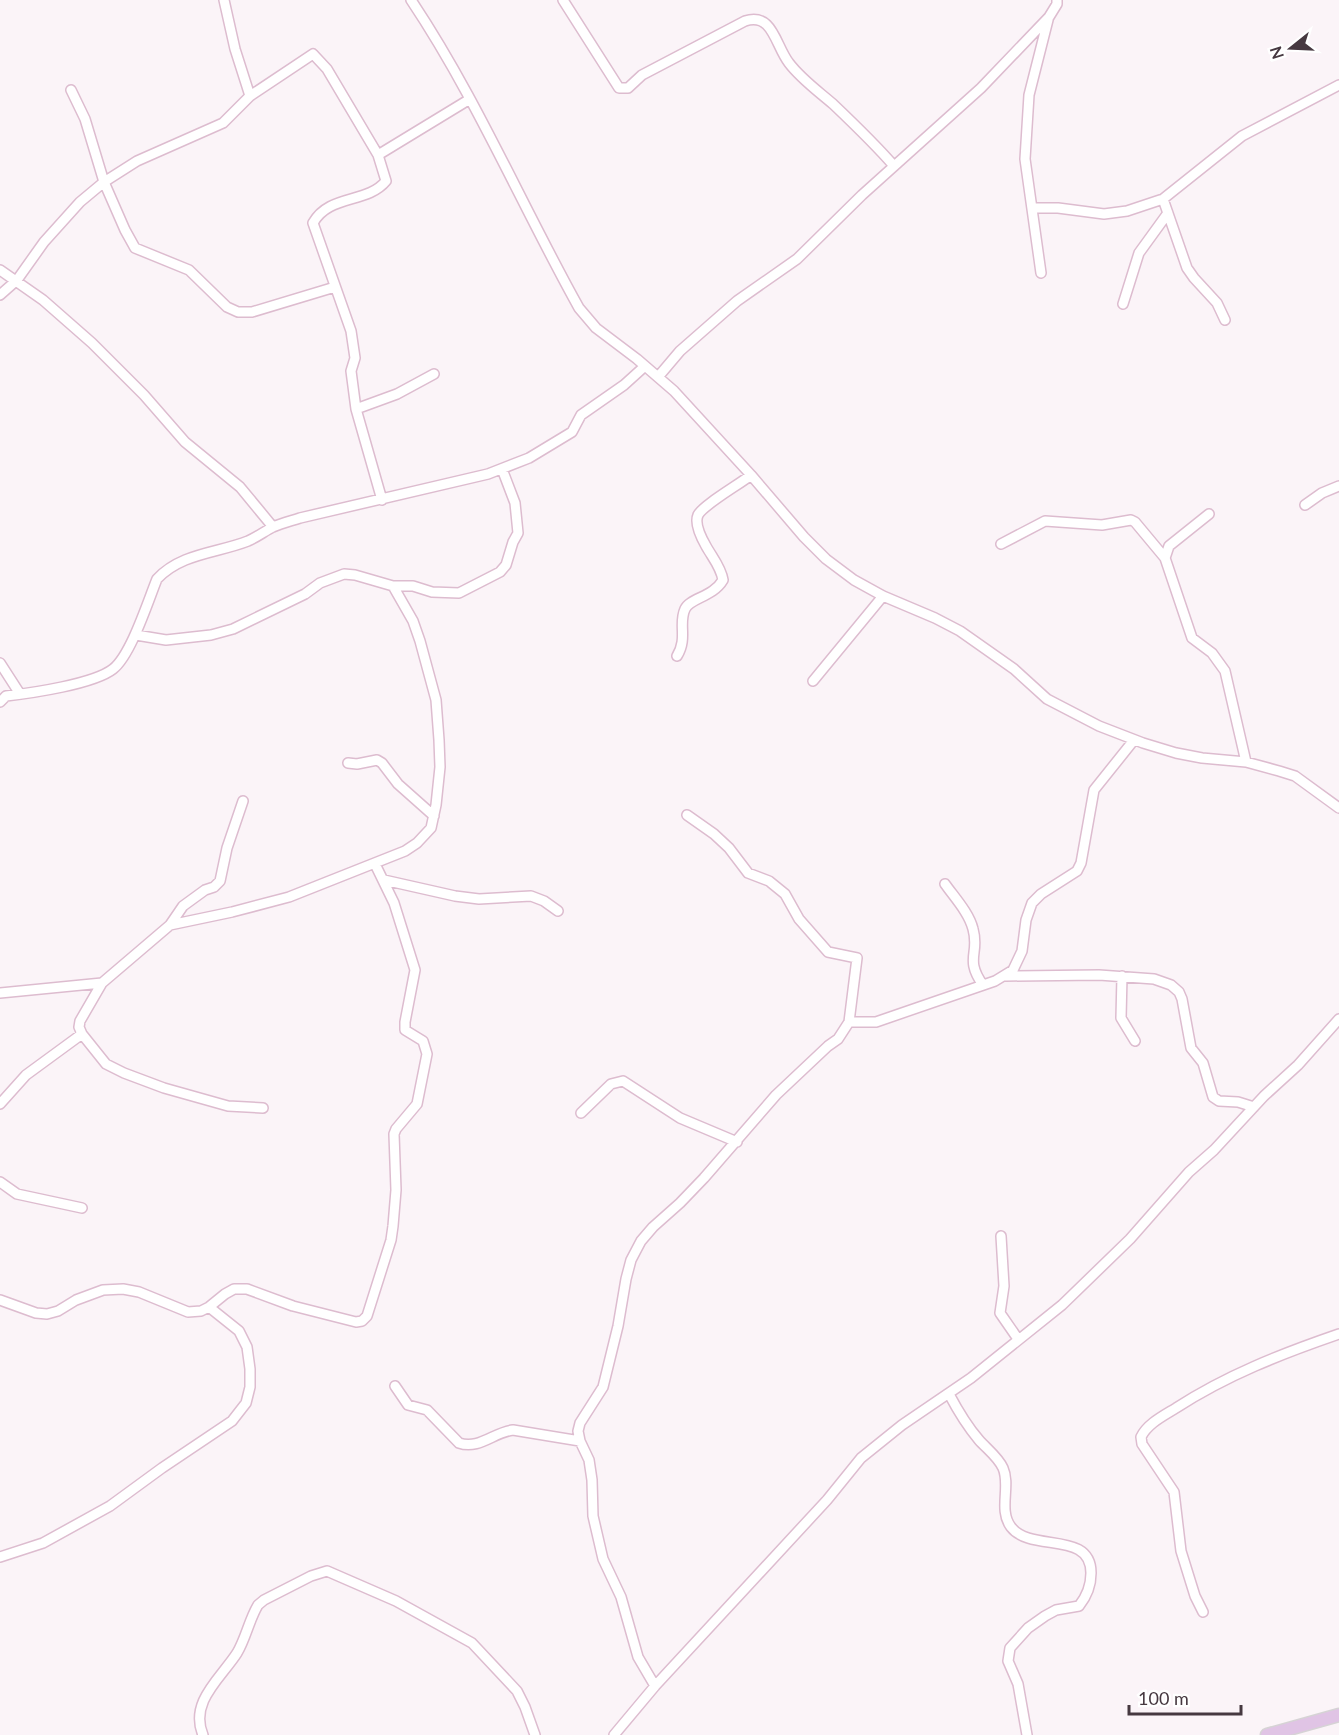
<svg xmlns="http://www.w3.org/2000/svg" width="1339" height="1735" viewBox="0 0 1339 1735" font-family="Lato,sans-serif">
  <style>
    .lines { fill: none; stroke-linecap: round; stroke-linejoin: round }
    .minor-casing { stroke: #ddbccf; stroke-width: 12 }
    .major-casing { stroke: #d6d3d5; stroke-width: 15 }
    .minor { stroke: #fff; stroke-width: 9 }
    .major { stroke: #e0c4e5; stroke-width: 12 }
  </style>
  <rect width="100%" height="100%" fill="#fbf4f8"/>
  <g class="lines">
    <defs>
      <path id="minor" d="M 224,0 L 235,49 L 250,96
        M 411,0 C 476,97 522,206 579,308 L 596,328 L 637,359 L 674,391 L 751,475 L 804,537 L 826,559 L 854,580 L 883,596 L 935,618 L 960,631 L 1014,669 L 1047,699 L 1099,726 L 1143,743 L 1176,753 L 1202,758 L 1246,762 L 1279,771 L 1295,776 L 1339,808
        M 563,0 L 619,88 L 628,88 L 642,75 L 745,21 C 773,12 775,45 789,63 C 801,79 818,91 833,104 C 854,124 875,144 894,166
        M 71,90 L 85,119 L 104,182 L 125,230 L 135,248 L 189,270 L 227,307 L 238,312 L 252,312 L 335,287
        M 378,155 L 470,99
        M 1163,199 L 1187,268 L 1194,278 L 1217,303 L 1225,320
        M 1032,208 L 1058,208 L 1104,214 L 1127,211 L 1163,199 L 1242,136 L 1339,85
        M 0,270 L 43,300 L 92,343 L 144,395 L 185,442 L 240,487 L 273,527
        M 1041,273 L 1025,159 L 1029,95 L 1048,20
        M 0,295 L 17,280 L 44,242 L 80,202 L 104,182 L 137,161 L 223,123 L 250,96 L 313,54 L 327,69 L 378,155 L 386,181 C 367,204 329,194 313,223 L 351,331 L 355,358 L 351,371 L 356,409 L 382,500
        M 1123,304 L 1139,253 L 1168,213
        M 658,377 L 680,351 L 737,301 L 797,259 L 862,195 L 981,88 L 1049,17 L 1057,4 L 1057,0
        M 356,409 L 397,394 L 434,374
        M 1305,505 L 1322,493 L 1339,486
        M 1209,514 L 1169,546 L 1165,558 L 1192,638 L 1212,653 L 1225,671 L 1246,762
        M 1001,544 L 1045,521 L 1102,525 L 1131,520 L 1135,522 L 1165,558
        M 136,635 L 166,640 L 211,635 L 233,629 L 305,594 L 320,583 L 344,574 L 355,575 L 393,586 L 413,586 L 432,592 L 459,593 L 500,572 L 506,565 L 513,542 L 518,533 L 515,503 L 502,469
        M 677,656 C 688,638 678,624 685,609 C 690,598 713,597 723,580 C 721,567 712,557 706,546 C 702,539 694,524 698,515 C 703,505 740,484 751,475
        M 0,663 L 20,694
        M 813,681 L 883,596
        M 0,702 L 6,696 C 32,693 94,684 113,669 C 131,655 148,601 157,579 C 181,553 218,553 248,541 C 257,537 265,531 273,527 C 282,523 291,521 300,518 L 488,474 L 529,458 L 572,432 L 581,415 L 624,385 L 645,366
        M 348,763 L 357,764 L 377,760 L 382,763 L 398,784 L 434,816
        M 687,815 L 714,834 L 729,848 L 748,873 L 769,881 L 785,894 L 799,919 L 828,952 L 857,958 L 849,1022
        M 384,880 L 455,896 L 479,899 L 531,896 L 544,901 L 558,911
        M 945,884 C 955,898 969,913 973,929 C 980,954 964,958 983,985
        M 170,925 L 183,906 L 205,890 L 214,887 L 220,881 L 227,848 L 243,801
        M 1006,976 L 1099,975 L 1154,979 L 1171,985 L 1179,992 L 1182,999 L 1191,1048 L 1203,1063 L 1213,1097 L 1219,1101 L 1238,1102 L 1254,1107
        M 1122,976 L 1121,1018 L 1135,1041
        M 0,993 L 102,983
        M 82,1034 L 106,1064 L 124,1073 L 164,1088 L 228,1106 L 263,1108
        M 0,1104 L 26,1075 L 82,1034 L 79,1027 L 80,1021 L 102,983 L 170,925 L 232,912 L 289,897 L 405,851 L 417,843 L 431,828 L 436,805 L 440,767 L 439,740 L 436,700 L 420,641 L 413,621 L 393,586
        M 581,1113 L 611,1084 L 623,1081 L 680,1118 L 737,1142
        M 0,1182 L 17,1194 L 82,1208
        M 1001,1236 L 1004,1286 L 1000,1313 L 1018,1339
        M 0,1300 L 36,1313 L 47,1314 L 58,1311 L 76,1300 L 103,1290 L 123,1289 L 139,1292 L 188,1312 L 201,1311 L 209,1307 L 225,1294 L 234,1289 L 247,1289 L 293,1306 L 356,1322 L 362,1321 L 367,1316 L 391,1240 L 393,1226 L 396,1190 L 394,1134 L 396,1129 L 417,1104 L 427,1054 L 423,1041 L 405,1030 L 405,1022 L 415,970 L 394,903 L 375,864
        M 395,1386 L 408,1405 L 427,1410 L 459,1443 C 479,1450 494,1432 513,1430 L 580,1441
        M 949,1394 C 958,1411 967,1426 979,1440 C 987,1449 998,1457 1003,1468 C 1011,1486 998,1510 1011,1527 C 1031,1553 1091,1530 1091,1573 C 1091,1586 1087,1596 1079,1606 L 1056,1610 L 1045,1616 L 1028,1628 L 1010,1648 L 1008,1661 L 1018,1684 L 1027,1735
        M 0,1557 L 43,1543 L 110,1506 L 162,1468 L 232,1421 L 246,1403 L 250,1387 L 250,1369 L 247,1347 L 239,1331 L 209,1307
        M 1203,1612 L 1195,1596 L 1181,1551 L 1174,1492 L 1142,1444 L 1141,1437 C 1147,1424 1163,1416 1176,1408 C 1227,1375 1281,1354 1339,1334
        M 655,1686 L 638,1657 L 621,1597 L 603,1559 L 593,1516 L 592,1480 L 589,1460 L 580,1441 L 578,1431 L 580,1423 L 603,1387 L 618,1326 L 626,1279 L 631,1260 L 641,1241 L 653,1227 L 680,1203 L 704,1178 L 776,1095 L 828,1046 L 838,1039 L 849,1022 L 876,1022 L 995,981 L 1013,970 L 1022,951 L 1026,920 L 1032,903 L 1041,894 L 1077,871 L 1081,863 L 1094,790 L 1134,740
        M 203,1735 C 189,1702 221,1678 237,1653 C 246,1638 249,1620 258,1605 L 264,1600 L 311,1576 L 327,1571 L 396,1601 L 472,1643 L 517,1691 L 525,1707 L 535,1735
        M 614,1735 L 655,1686 L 827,1500 L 861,1458 L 902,1425 L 971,1378 L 1062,1305 L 1130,1239 L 1189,1172 L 1214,1150 L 1264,1096 L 1298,1065 L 1339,1019"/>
      <path id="major" d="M 1267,1735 L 1339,1715"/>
    </defs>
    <use href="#minor" class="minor-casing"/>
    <use href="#major" class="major-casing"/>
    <use href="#minor" class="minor"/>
    <use href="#major" class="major"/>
  </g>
  <g transform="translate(1291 48) rotate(252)" stroke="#ffffff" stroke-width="4.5" paint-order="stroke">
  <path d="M0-4.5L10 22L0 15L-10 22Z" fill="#463840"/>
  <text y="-9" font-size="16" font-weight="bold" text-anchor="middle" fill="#463840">N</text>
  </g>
  <path d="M1129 1705v9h112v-9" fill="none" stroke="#463840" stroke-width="3"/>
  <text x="1138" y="1705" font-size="18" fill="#463840" stroke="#ffffff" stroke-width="4.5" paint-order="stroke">100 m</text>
</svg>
